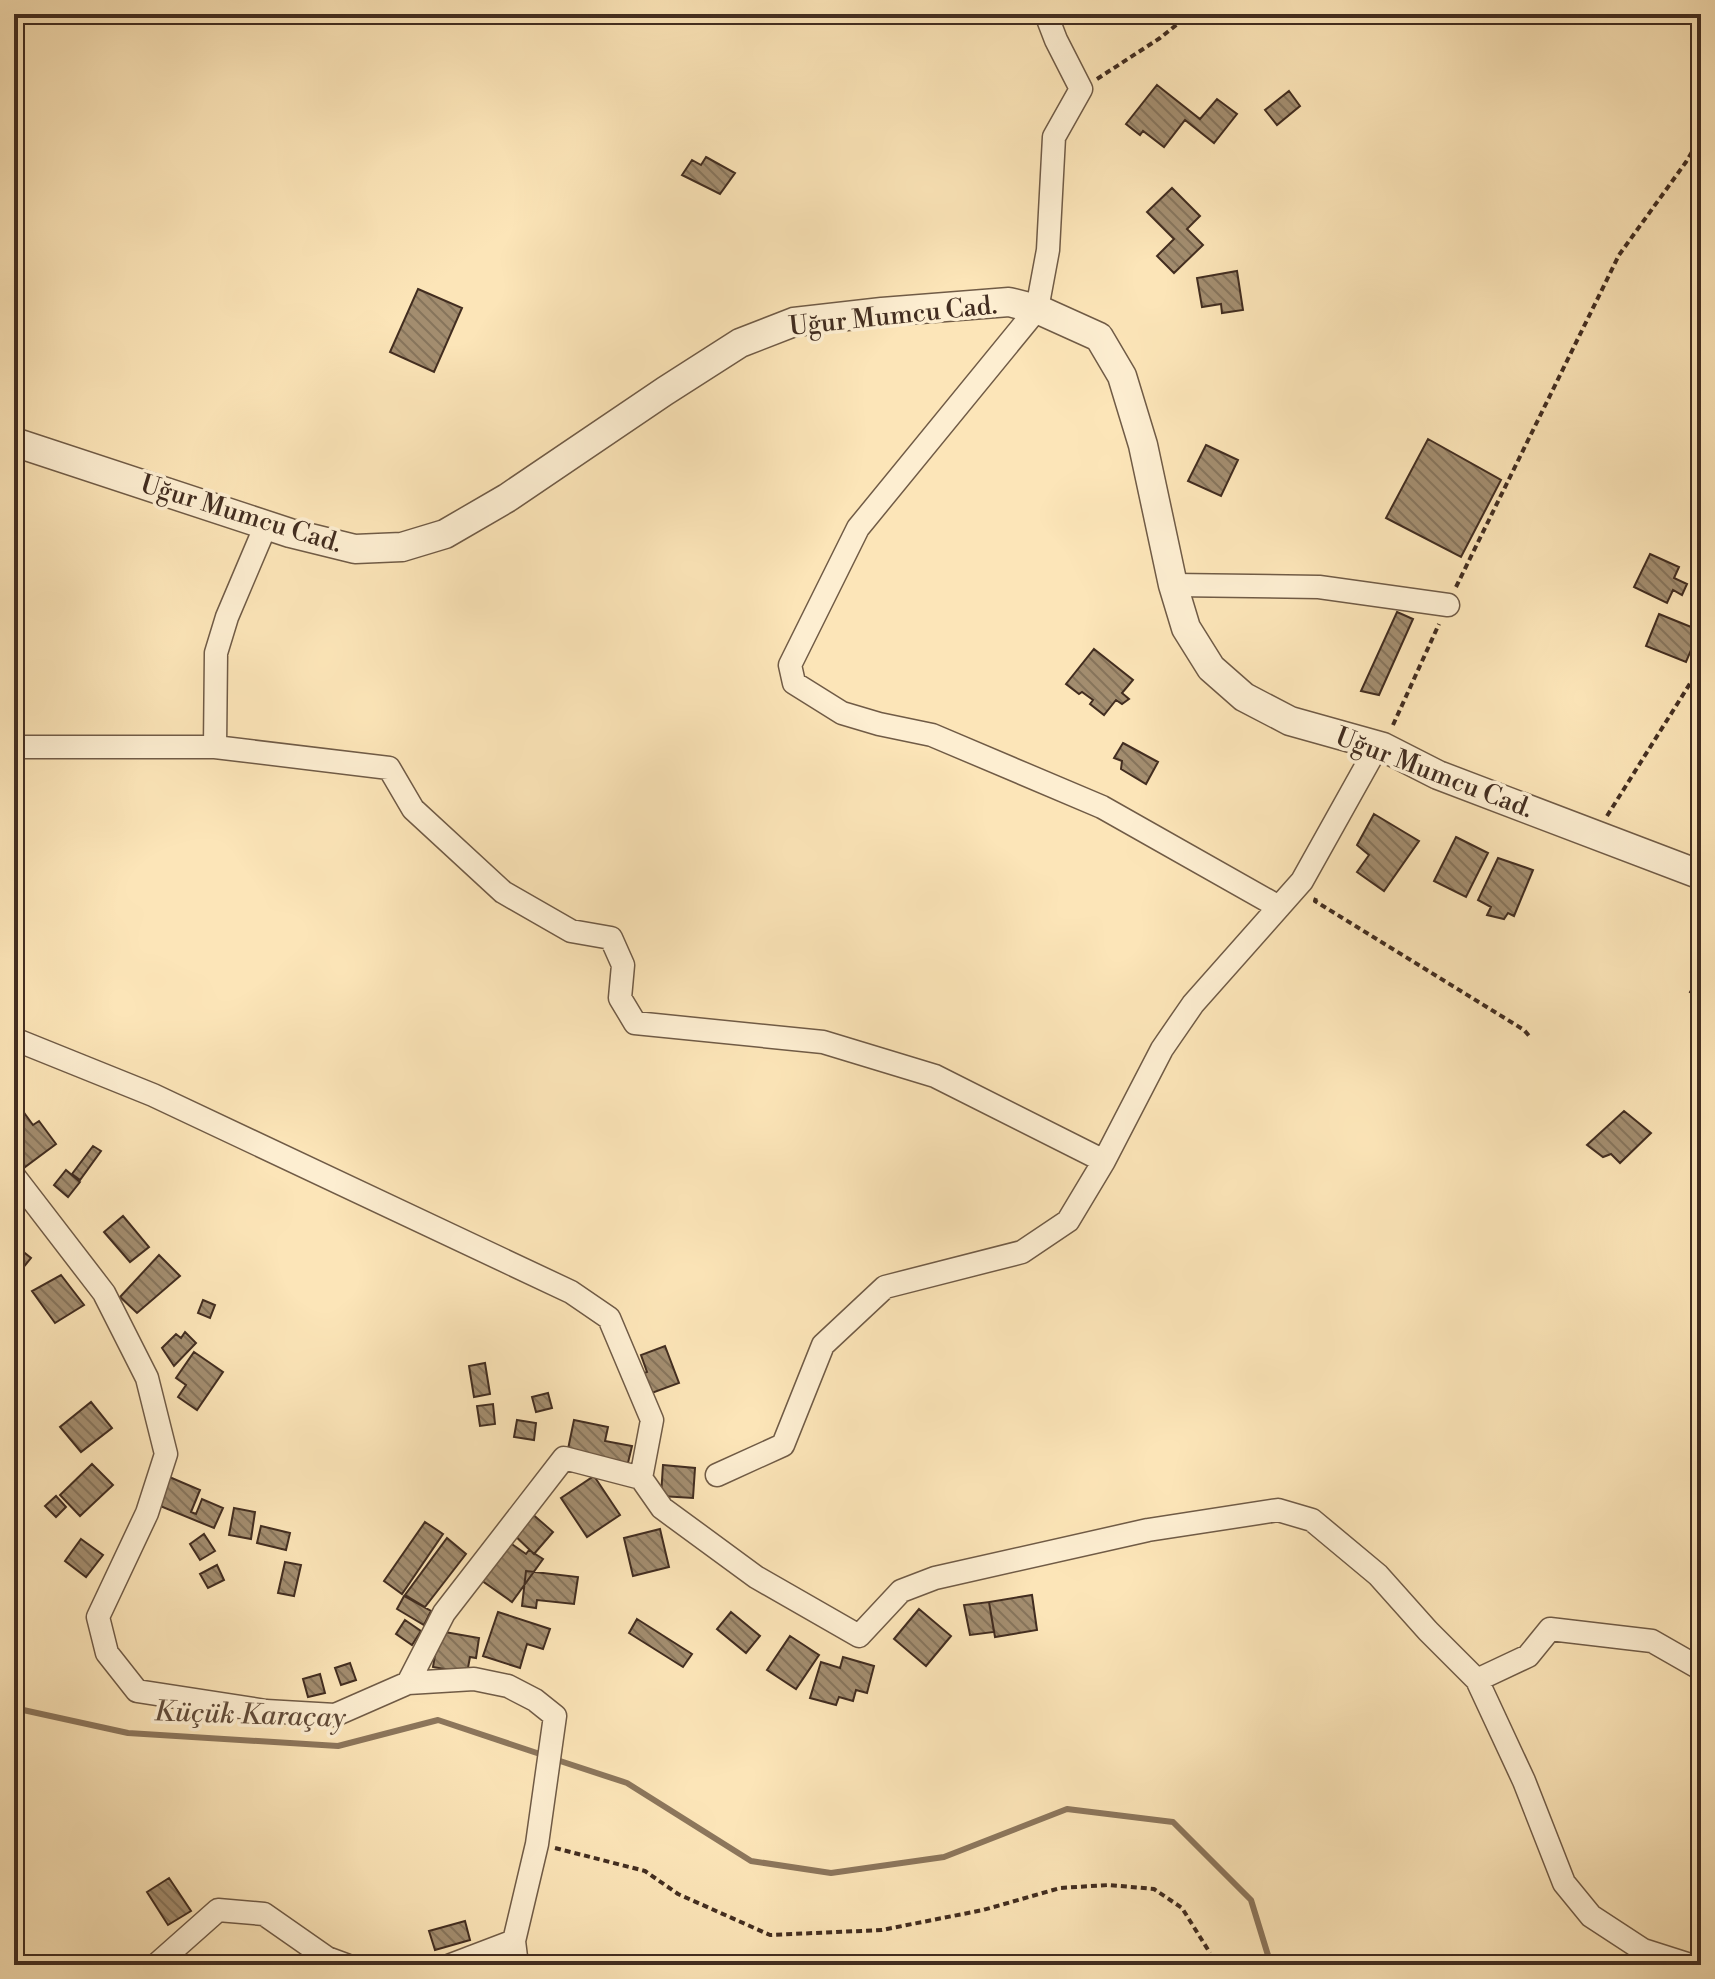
<svg xmlns="http://www.w3.org/2000/svg" width="1715" height="1979" viewBox="0 0 1715 1979" font-family="'Libre Bodoni',serif">
  <style>
    .lines { fill: none; stroke-linecap: round; stroke-linejoin: round }
    .stream { stroke: #8c765c; stroke-width: 6 }
    .building { fill: url(#building-back-hatch); stroke: #422d20; stroke-width: 2 }
    .minor-casing { stroke: #705b46; stroke-width: 25 }
    .tertiary-casing { stroke: #705b46; stroke-width: 31 }
    .path { stroke: #422d20; stroke-width: 4; stroke-dasharray: 6 4; stroke-linecap: butt }
    .minor { stroke: #fdeed1; stroke-width: 22 }
    .tertiary { stroke: #fdeed1; stroke-width: 28 }
    .labels { text-anchor: middle; dominant-baseline: central; stroke-width: 7; stroke-linejoin: round; paint-order: stroke }
    .street-label { font-size: 26px; fill: #422d20; stroke: #fdeed1 }
    .water-label { font-size: 28px; font-style: italic; fill: #614b39; stroke: #fdeed1 }
  </style>
  <defs>
    <pattern id="building-back-hatch" width="6" height="6" patternUnits="userSpaceOnUse" patternTransform="scale(2)"><rect width="6" height="6" fill="#a38d6f"/><path d="M-1 5l2 2M0 0l6 6M5-1l2 2" fill="none" stroke="#86745b"/></pattern>
  </defs>
  <rect width="100%" height="100%" fill="#fce5b8"/>
  <filter id="stains"><feTurbulence type="fractalNoise" baseFrequency=".0025" numOctaves="4"/><feColorMatrix values="0 0 0 0 .2 0 0 0 0 .09 0 0 0 0 .02 0 0 0 .5 -.17"/></filter>
  <radialGradient id="worn" r=".72"><stop offset=".6" stop-color="#630" stop-opacity="0"/><stop offset="1" stop-color="#630" stop-opacity=".3"/></radialGradient>
  <g class="lines">
    <path class="stream" d="M 14,1708 L 128,1733 L 338,1746 L 438,1720 L 543,1755
      M 554,1759 L 627,1783 L 751,1861 L 831,1873 L 944,1857 L 1067,1809 L 1173,1822 L 1251,1900 L 1271,1965"/>
  </g>
  <path class="building" d="M 1157,85 L 1200,119 L 1217,99 L 1237,114 L 1214,143 L 1185,120 L 1164,147 L 1143,131 L 1140,135 L 1126,124 Z
    M 1289,91 L 1300,106 L 1277,125 L 1265,110 Z
    M 706,157 L 735,173 L 720,194 L 682,175 L 692,160 L 701,165 Z
    M 1172,188 L 1200,216 L 1187,229 L 1203,245 L 1174,273 L 1157,256 L 1174,239 L 1147,212 Z
    M 1237,271 L 1243,310 L 1222,313 L 1221,304 L 1202,307 L 1197,278 Z
    M 418,289 L 462,308 L 434,372 L 390,352 Z
    M 1428,439 L 1501,480 L 1461,557 L 1386,518 Z
    M 1206,445 L 1238,460 L 1221,496 L 1188,481 Z
    M 1650,554 L 1679,567 L 1674,578 L 1687,584 L 1682,595 L 1673,590 L 1667,603 L 1634,587 Z
    M 1397,612 L 1413,619 L 1379,695 L 1361,691 Z
    M 1659,614 L 1701,631 L 1701,645 L 1698,653 L 1691,650 L 1686,662 L 1646,646 Z
    M 1094,649 L 1133,680 L 1122,693 L 1129,699 L 1122,704 L 1116,700 L 1104,715 L 1090,704 L 1093,700 L 1082,692 L 1079,694 L 1066,684 Z
    M 1123,743 L 1158,762 L 1146,784 L 1121,769 L 1122,761 L 1114,758 Z
    M 1374,814 L 1419,841 L 1384,891 L 1357,872 L 1369,855 L 1357,845 Z
    M 1456,837 L 1488,853 L 1466,897 L 1434,881 Z
    M 1498,858 L 1533,870 L 1514,916 L 1508,913 L 1504,919 L 1487,915 L 1491,907 L 1478,900 Z
    M 1701,973 L 1701,998 L 1690,992 Z
    M 1624,1111 L 1651,1133 L 1620,1163 L 1611,1154 L 1603,1157 L 1587,1145 Z
    M 25,1114 L 33,1125 L 39,1121 L 56,1144 L 21,1170 L 14,1161 L 14,1122 Z
    M 93,1146 L 101,1151 L 80,1180 L 72,1174 Z
    M 66,1170 L 80,1182 L 68,1197 L 54,1185 Z
    M 123,1216 L 149,1247 L 130,1262 L 104,1232 Z
    M 16,1246 L 31,1258 L 14,1279 L 14,1249 Z
    M 159,1255 L 180,1276 L 137,1313 L 120,1297 Z
    M 61,1275 L 84,1305 L 55,1323 L 32,1291 Z
    M 203,1300 L 215,1305 L 210,1318 L 198,1313 Z
    M 185,1332 L 196,1343 L 174,1366 L 162,1348 L 176,1334 L 181,1338 Z
    M 665,1346 L 679,1383 L 649,1394 L 642,1374 L 647,1372 L 641,1355 Z
    M 194,1352 L 223,1372 L 197,1410 L 178,1397 L 186,1385 L 176,1378 Z
    M 485,1363 L 490,1394 L 474,1397 L 469,1366 Z
    M 548,1393 L 552,1408 L 536,1412 L 532,1397 Z
    M 91,1402 L 112,1428 L 81,1452 L 60,1427 Z
    M 493,1404 L 495,1424 L 480,1426 L 477,1406 Z
    M 517,1420 L 536,1423 L 534,1440 L 514,1437 Z
    M 574,1420 L 608,1427 L 605,1441 L 632,1446 L 627,1467 L 567,1454 Z
    M 92,1464 L 113,1485 L 80,1516 L 60,1495 Z
    M 663,1465 L 695,1468 L 693,1498 L 661,1496 Z
    M 167,1476 L 200,1490 L 191,1512 L 196,1514 L 202,1499 L 223,1508 L 214,1528 L 160,1506 Z
    M 594,1476 L 620,1515 L 587,1537 L 561,1498 Z
    M 56,1496 L 66,1507 L 56,1517 L 45,1506 Z
    M 234,1508 L 255,1512 L 251,1539 L 229,1535 Z
    M 530,1512 L 553,1532 L 534,1554 L 511,1532 Z
    M 425,1522 L 443,1534 L 402,1594 L 384,1581 Z
    M 261,1526 L 290,1533 L 286,1550 L 257,1543 Z
    M 660,1529 L 669,1567 L 633,1576 L 624,1538 Z
    M 204,1534 L 215,1551 L 200,1560 L 190,1544 Z
    M 447,1538 L 466,1554 L 425,1607 L 405,1595 Z
    M 81,1539 L 103,1555 L 86,1577 L 65,1561 Z
    M 506,1540 L 526,1554 L 529,1550 L 543,1559 L 512,1602 L 478,1578 Z
    M 285,1562 L 301,1565 L 294,1596 L 278,1593 Z
    M 217,1565 L 224,1580 L 208,1588 L 200,1574 Z
    M 526,1571 L 578,1577 L 574,1604 L 537,1600 L 536,1608 L 522,1606 Z
    M 1032,1595 L 1037,1630 L 995,1637 L 989,1602 Z
    M 404,1596 L 431,1611 L 424,1625 L 397,1609 Z
    M 989,1602 L 994,1632 L 970,1635 L 964,1605 Z
    M 919,1609 L 951,1636 L 926,1666 L 894,1639 Z
    M 498,1612 L 550,1629 L 543,1649 L 527,1644 L 520,1668 L 483,1656 Z
    M 731,1612 L 760,1636 L 746,1653 L 717,1629 Z
    M 637,1619 L 692,1654 L 683,1667 L 629,1633 Z
    M 405,1620 L 421,1631 L 412,1645 L 396,1634 Z
    M 439,1631 L 479,1638 L 476,1658 L 470,1657 L 467,1673 L 433,1667 Z
    M 790,1636 L 819,1655 L 796,1689 L 767,1670 Z
    M 843,1657 L 874,1666 L 867,1693 L 856,1690 L 853,1701 L 839,1697 L 836,1705 L 810,1698 L 821,1662 L 840,1668 Z
    M 350,1663 L 356,1680 L 341,1685 L 335,1668 Z
    M 320,1674 L 325,1693 L 308,1697 L 303,1679 Z
    M 169,1878 L 191,1911 L 168,1925 L 147,1892 Z
    M 465,1921 L 470,1940 L 435,1950 L 429,1931 Z"/>
  <g class="lines">
    <defs>
      <path id="minor" d="M 1046,14 L 1056,40 L 1081,89 L 1054,137 L 1048,250 L 1037,309 L 858,528 L 790,665 L 794,683 L 842,713 L 879,724 L 932,735 L 1102,807 L 1279,907
        M 14,19 L 16,14
        M 1173,585 L 1319,587 L 1448,605
        M 14,747 L 215,747 L 389,768 L 413,809 L 503,892 L 571,931 L 611,938 L 623,965 L 620,998 L 635,1023 L 823,1042 L 935,1076 L 1104,1161
        M 215,747 L 216,653 L 227,617 L 266,525
        M 14,1039 L 153,1095 L 571,1292 L 609,1318 L 652,1420 L 641,1478
        M 14,1176 L 104,1293 L 147,1378 L 166,1454 L 147,1513 L 98,1617 L 107,1653 L 137,1691 L 266,1711 L 335,1715 L 408,1683 L 474,1679 L 508,1686 L 535,1700 L 555,1716 L 537,1844 L 514,1941 L 517,1965
        M 717,1475 L 783,1445 L 823,1345 L 885,1287 L 1022,1252 L 1068,1221 L 1104,1161 L 1162,1049 L 1193,1004 L 1302,881 L 1378,745
        M 408,1683 L 444,1613 L 564,1458 L 641,1478 L 662,1508 L 756,1577 L 859,1636 L 901,1591 L 935,1578 L 1148,1530 L 1278,1510 L 1312,1520 L 1378,1575 L 1428,1631 L 1477,1680
        M 156,1965 L 218,1910 L 264,1914 L 327,1958 L 346,1965
        M 451,1965 L 514,1941
        M 1690,1965 L 1643,1950 L 1591,1916 L 1564,1883 L 1524,1781 L 1477,1680 L 1528,1656 L 1550,1629 L 1652,1641 L 1701,1669"/>
      <path id="tertiary" d="M 14,442 L 290,533 L 355,549 L 402,547 L 445,534 L 507,498 L 665,391 L 740,343 L 794,322 L 882,312 L 1009,302 L 1037,309 L 1099,337 L 1122,376 L 1143,445 L 1173,585 L 1186,628 L 1211,668 L 1244,697 L 1290,721 L 1383,747 L 1438,775 L 1701,875"/>
    </defs>
    <use href="#minor" class="minor-casing"/>
    <use href="#tertiary" class="tertiary-casing"/>
    <path class="path" d="M 1097,79 L 1160,38 L 1190,14
      M 1456,587 L 1619,255 L 1686,162 L 1701,137
      M 1393,725 L 1439,624
      M 1607,816 L 1701,666
      M 1316,898 L 1315,901 L 1524,1030 L 1531,1038
      M 555,1848 L 645,1871 L 678,1894 L 770,1935 L 882,1930 L 983,1910 L 1060,1888 L 1109,1885 L 1154,1889 L 1182,1908 L 1210,1953"/>
    <use href="#minor" class="minor"/>
    <use href="#tertiary" class="tertiary"/>
  </g>
  <g class="labels">
    <g class="street-label">
      <text transform="translate(893 316) rotate(-6)">Uğur Mumcu Cad.</text>
      <text transform="translate(241 514) rotate(17)">Uğur Mumcu Cad.</text>
      <text transform="translate(1434 773) rotate(21)">Uğur Mumcu Cad.</text>
    </g>
    <g class="water-label">
      <text transform="translate(250 1715) rotate(2)">Küçük Karaçay</text>
    </g>
  </g>
  <rect width="1715" height="1979" fill="none" stroke="#fce5b8" stroke-width="48"/>
  <rect x="16" y="16" width="1683" height="1947" fill="none" stroke="#422d20" stroke-width="4"/>
  <rect x="24" y="24" width="1667" height="1931" fill="none" stroke="#422d20" stroke-width="2"/>
  <rect width="100%" height="100%" filter="url(#stains)"/>
  <rect width="100%" height="100%" fill="url(#worn)"/>
</svg>
